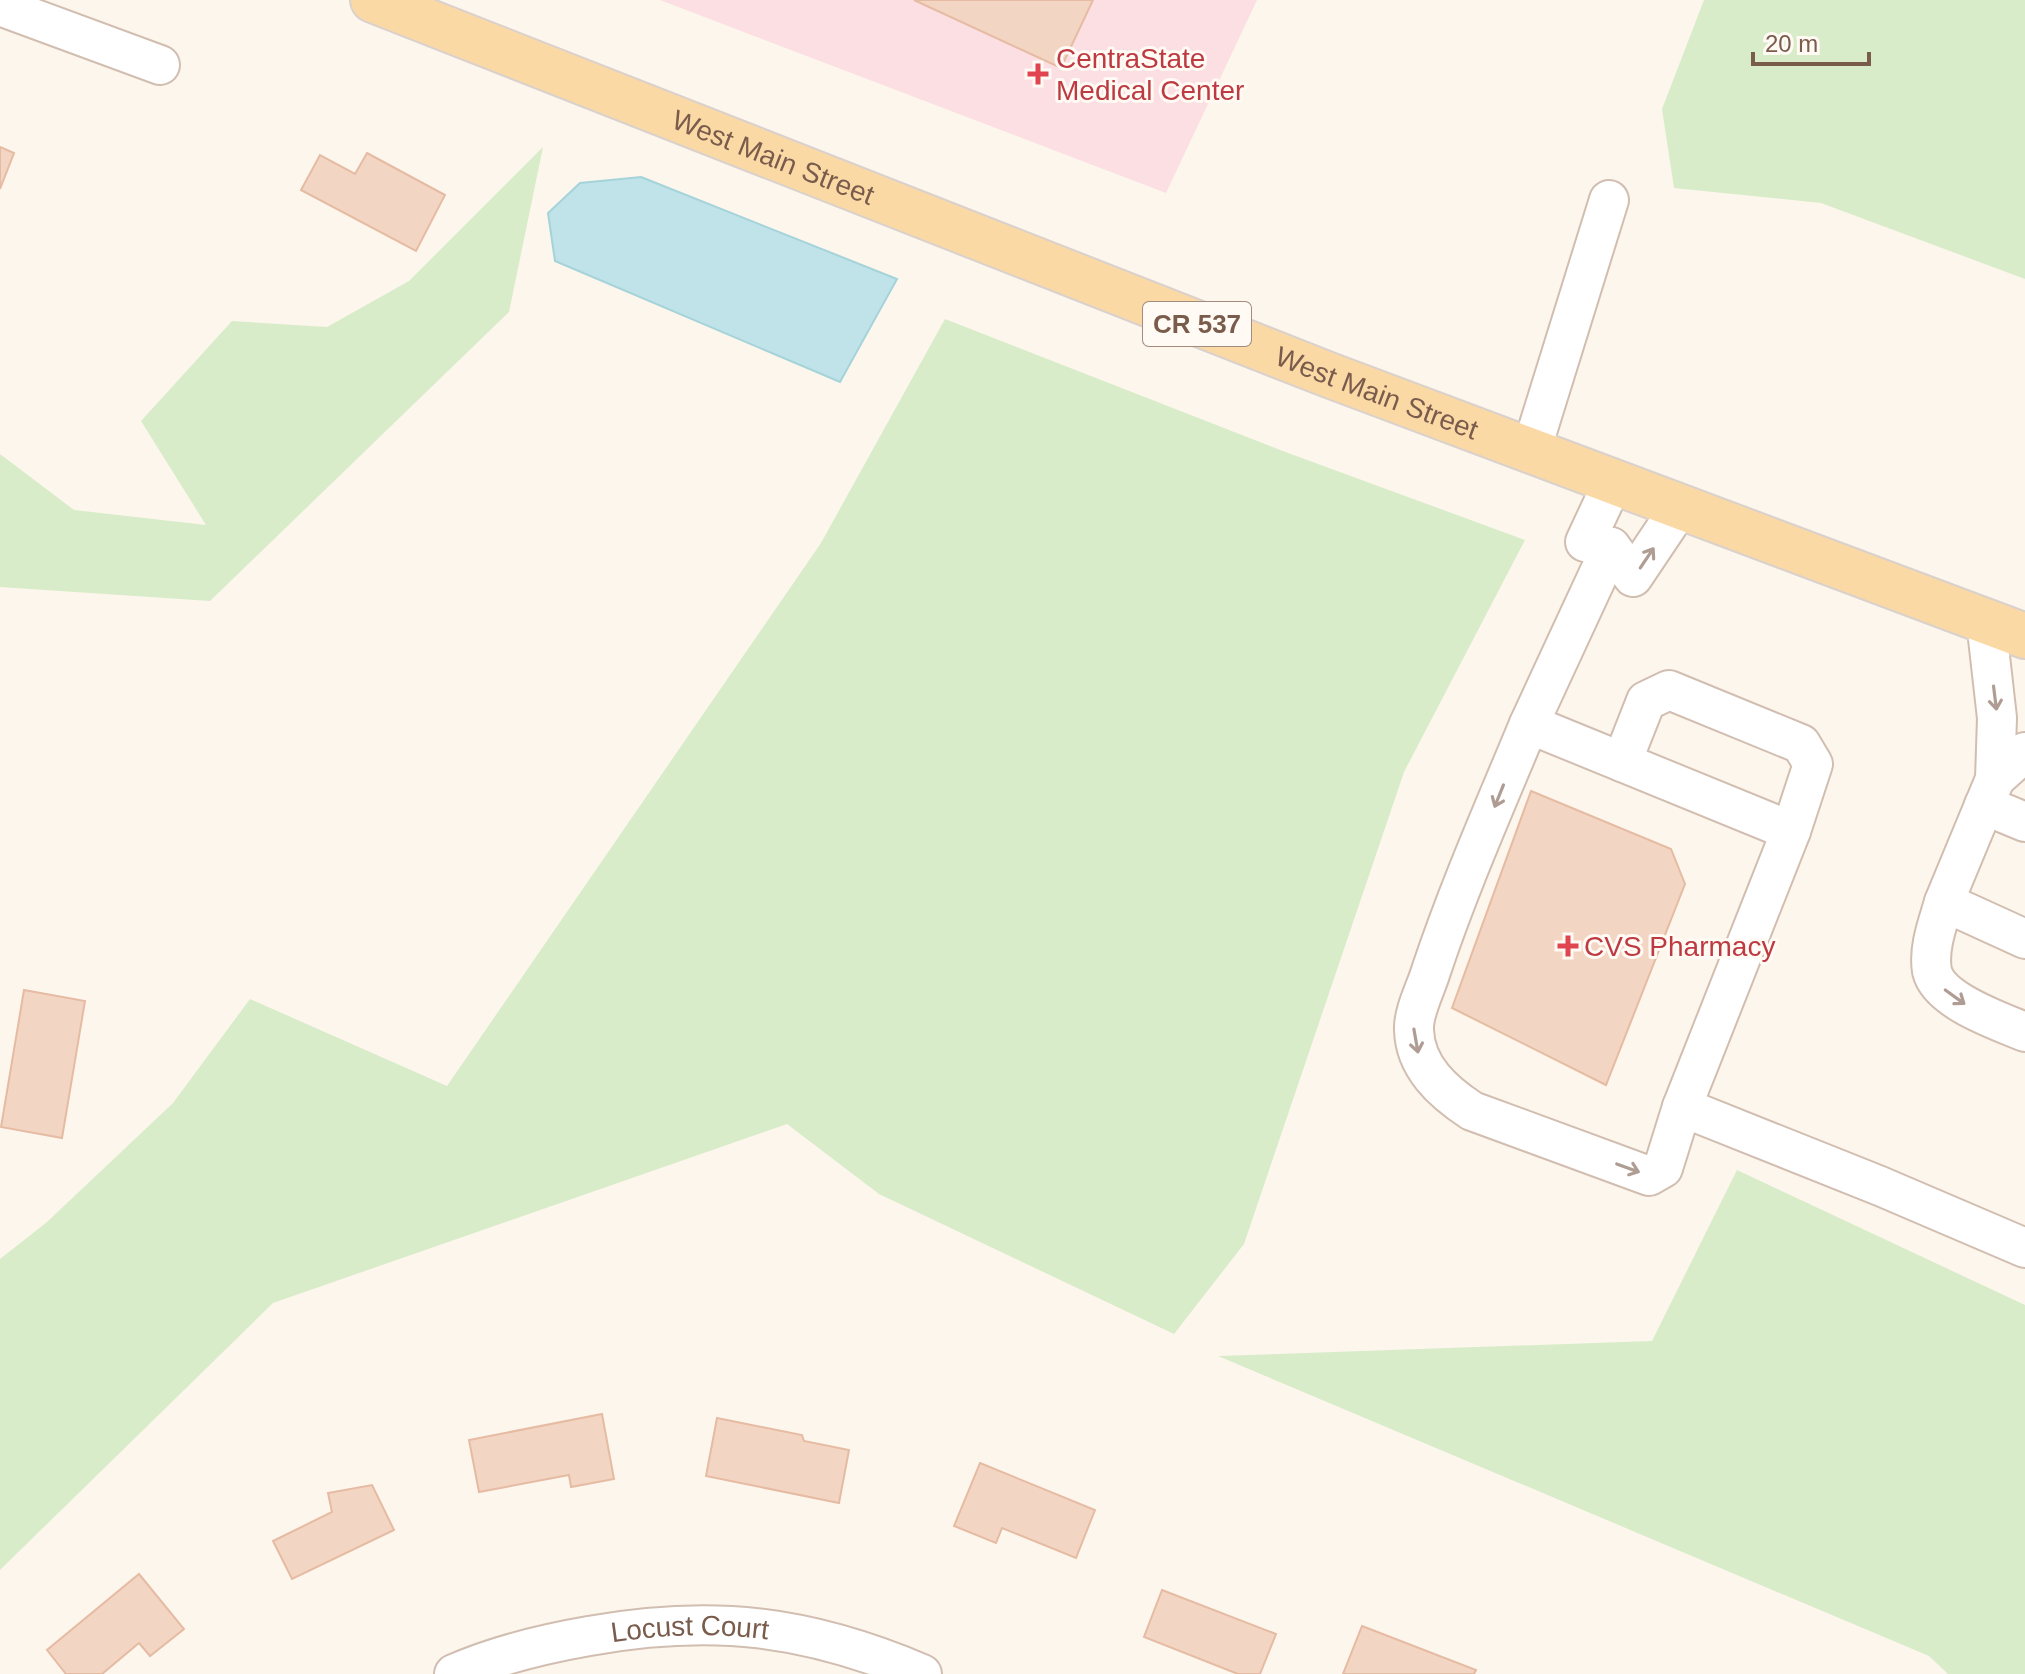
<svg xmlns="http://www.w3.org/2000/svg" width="2025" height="1674" viewBox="0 0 2025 1674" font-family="Helvetica,sans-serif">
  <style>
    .medical { fill: #fbdfe3 }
    .green { fill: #d8ecc9 }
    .water { fill: #bfe3e8; stroke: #a5d3da; stroke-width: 2 }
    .building { fill: #f3d5c3; stroke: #e6bba3; stroke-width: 2 }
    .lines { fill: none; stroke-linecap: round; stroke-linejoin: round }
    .minor-casing { stroke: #d1beb0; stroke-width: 42 }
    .major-casing { stroke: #dad1cd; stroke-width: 48 }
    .minor { stroke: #fff; stroke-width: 38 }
    .major { stroke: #fbd9a5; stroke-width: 44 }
    .oneway { stroke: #af9d94 }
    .health-dot { fill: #e0444e; stroke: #fffaf3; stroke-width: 3 }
    .labels { text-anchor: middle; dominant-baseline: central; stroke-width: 6; stroke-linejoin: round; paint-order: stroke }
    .shield { fill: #fffaf3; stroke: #a28b7f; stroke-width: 2 }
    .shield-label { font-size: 26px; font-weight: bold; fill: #7a5c4d }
    .health-label { font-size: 28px; fill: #be3a42; stroke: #fffaf3; text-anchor: start }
    .street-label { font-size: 28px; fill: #7a5c4d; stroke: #fffaf3 }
  </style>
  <rect width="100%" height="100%" fill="#fdf6ec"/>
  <path class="medical" d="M 660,0 L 1257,0 L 1166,193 Z"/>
  <path class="green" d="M 1704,0 L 2025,0 L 2025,279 L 1821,203 L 1674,188 L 1662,109 Z
    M 543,147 L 509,312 L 210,601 L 0,587 L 0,454 L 74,510 L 206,525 L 141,421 L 232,321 L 327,327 L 409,281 Z
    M 945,319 L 1280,450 L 1525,540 L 1404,772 L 1244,1244 L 1174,1334 L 879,1194 L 787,1124 L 273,1303 L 0,1570 L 0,1259 L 47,1222 L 173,1103 L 250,999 L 447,1086 L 821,543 Z
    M 1737,1170 L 2025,1305 L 2025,1674 L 1948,1674 L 1929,1656 L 1218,1356 L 1652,1341 Z"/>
  <path class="water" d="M 641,177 L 897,279 L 840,382 L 555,261 L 548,213 L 580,183 Z"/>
  <path class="building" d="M 914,0 L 1093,0 L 1061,68 Z
    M 0,147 L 14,153 L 0,189 Z
    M 367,153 L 445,195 L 416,251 L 301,190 L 320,155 L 355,174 Z
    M 1531,791 L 1671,849 L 1685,884 L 1606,1085 L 1452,1008 Z
    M 24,990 L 85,1001 L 62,1138 L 1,1127 Z
    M 602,1414 L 614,1479 L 571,1487 L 569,1475 L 479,1492 L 469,1440 Z
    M 717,1418 L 802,1435 L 804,1441 L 849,1450 L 839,1503 L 706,1476 Z
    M 980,1463 L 1095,1510 L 1076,1558 L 1002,1528 L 996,1543 L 954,1526 Z
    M 372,1485 L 394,1530 L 292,1579 L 273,1541 L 332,1512 L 328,1493 Z
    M 139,1574 L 184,1629 L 150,1656 L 139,1643 L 102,1674 L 66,1674 L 47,1650 Z
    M 1162,1590 L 1276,1634 L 1260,1674 L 1238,1674 L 1144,1637 Z
    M 1362,1626 L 1476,1670 L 1474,1674 L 1343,1674 Z"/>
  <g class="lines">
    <defs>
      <g id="minor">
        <path d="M 0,6 L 160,65"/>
        <path d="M 1531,451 L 1609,200"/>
        <path d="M 1613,482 L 1585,542 L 1611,547 L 1633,577 L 1680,507"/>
        <path d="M 1611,547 L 1529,724 L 1791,831 L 1682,1107 L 1880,1186 L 2025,1248"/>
        <path d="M 1986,621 L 1997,718 L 1995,779 L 2025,752"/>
        <path d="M 1529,724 C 1495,806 1459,887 1431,971 C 1426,988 1413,1012 1414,1030 C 1415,1067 1443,1092 1472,1111 L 1649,1176 L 1663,1168 L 1682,1107"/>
        <path d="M 1622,762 L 1646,701 L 1669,690 L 1801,744 L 1813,764 L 1791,831"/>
        <path d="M 1995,779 L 1944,902 L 2025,939"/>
        <path d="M 1984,805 L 2025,822"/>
        <path d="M 1944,902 C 1938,923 1928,948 1932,971 C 1939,1001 1999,1021 2025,1032"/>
        <path id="s1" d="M 454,1674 C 497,1655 543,1644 589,1636 C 713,1614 807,1625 922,1674"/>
      </g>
      <g id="major">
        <path id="s2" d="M 373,0 L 1329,375 L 2025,636"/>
      </g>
    </defs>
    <use href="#minor" class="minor-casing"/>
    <use href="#major" class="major-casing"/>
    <use href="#minor" class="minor"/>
    <use href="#major" class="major"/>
  </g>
  <defs><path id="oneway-shaft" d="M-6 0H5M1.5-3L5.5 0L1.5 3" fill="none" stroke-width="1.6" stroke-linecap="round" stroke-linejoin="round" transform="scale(2)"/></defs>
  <g class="oneway">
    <use href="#oneway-shaft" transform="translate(1647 558) rotate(-56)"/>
    <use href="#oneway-shaft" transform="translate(1995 698) rotate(83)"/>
    <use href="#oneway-shaft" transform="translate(1499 796) rotate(112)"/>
    <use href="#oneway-shaft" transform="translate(1955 997) rotate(36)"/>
    <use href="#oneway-shaft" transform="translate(1416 1041) rotate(80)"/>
    <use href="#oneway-shaft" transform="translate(1628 1168) rotate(20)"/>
  </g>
  <g class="health-dot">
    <path d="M1034 62h8v8h8v8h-8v8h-8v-8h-8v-8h8z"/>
    <path d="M1564 934h8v8h8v8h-8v8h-8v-8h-8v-8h8z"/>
  </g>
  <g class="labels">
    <rect class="shield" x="1143" y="302" width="108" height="44" rx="6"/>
    <g class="shield-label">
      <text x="1197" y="324">CR 537</text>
    </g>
    <g class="health-label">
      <text x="1056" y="58">CentraState<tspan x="1056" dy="32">Medical Center</tspan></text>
      <text x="1584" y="946">CVS Pharmacy</text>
    </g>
    <g class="street-label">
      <text stroke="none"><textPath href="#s2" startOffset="430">West Main Street</textPath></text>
      <text stroke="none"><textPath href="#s2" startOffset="1078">West Main Street</textPath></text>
      <text stroke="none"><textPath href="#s1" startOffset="242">Locust Court</textPath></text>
    </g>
  </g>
  <path d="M1753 52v12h116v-12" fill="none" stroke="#7a5c4d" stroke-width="4"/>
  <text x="1765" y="52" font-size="24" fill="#7a5c4d" stroke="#fffaf3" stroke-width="6" paint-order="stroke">20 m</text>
</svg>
